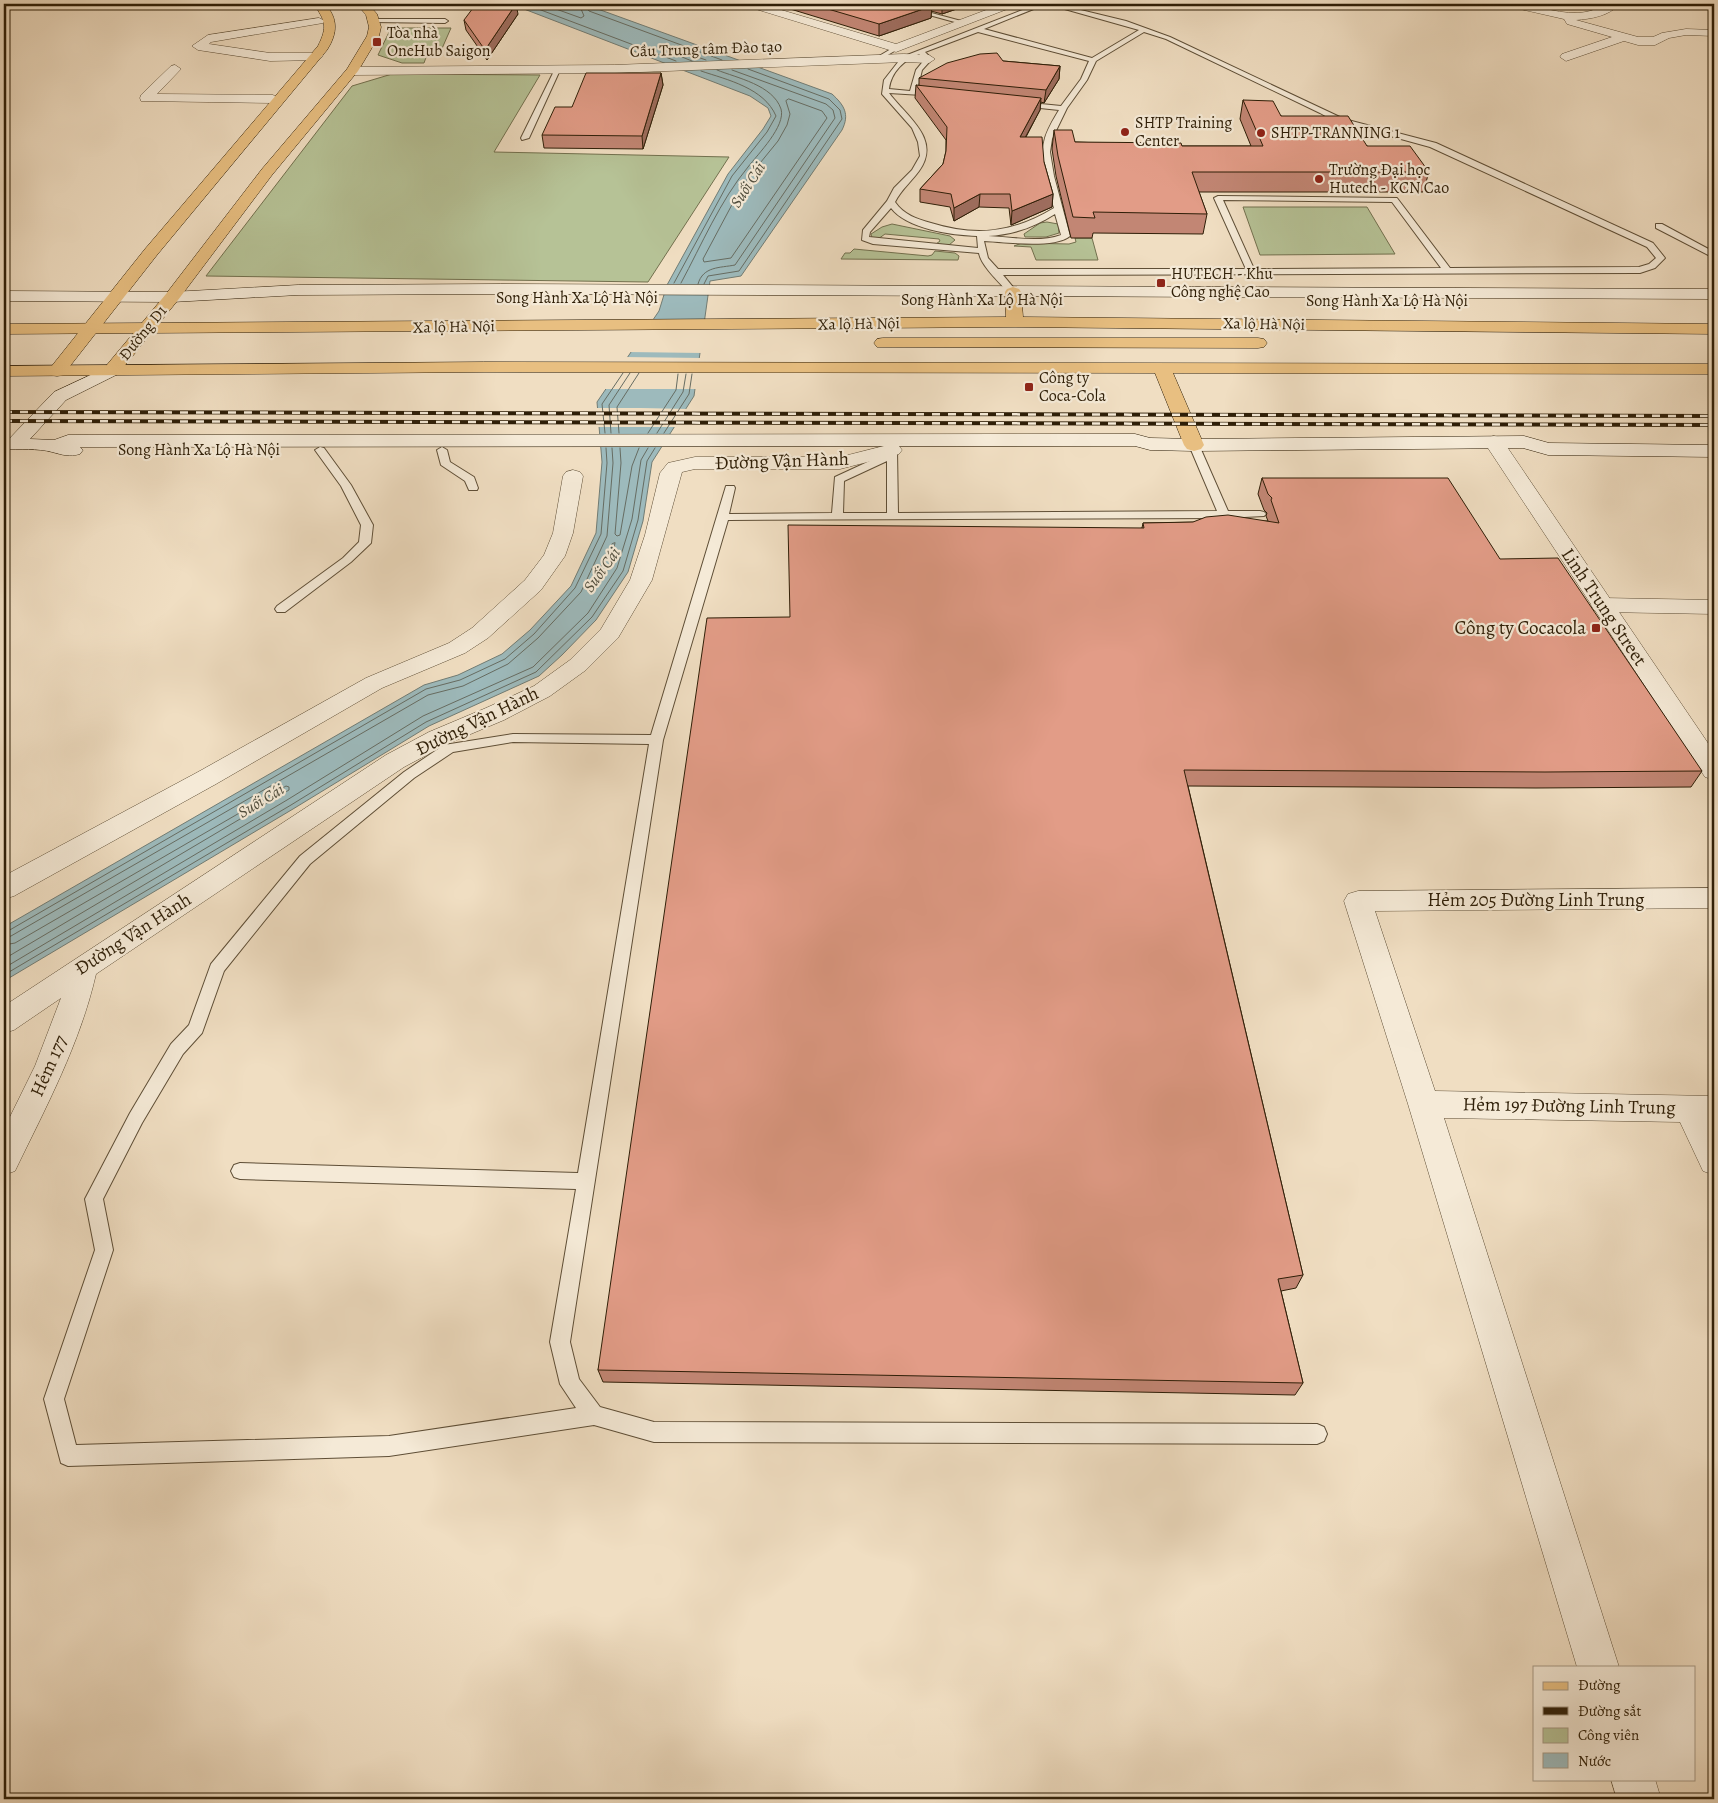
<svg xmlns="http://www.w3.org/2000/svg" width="1718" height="1803" viewBox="0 0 1718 1803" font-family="Alegreya,serif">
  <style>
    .green { fill: #b6c296; stroke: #72704e }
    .water { fill: #9dbabc; stroke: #717c74 }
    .pier { fill: #f0dec2 }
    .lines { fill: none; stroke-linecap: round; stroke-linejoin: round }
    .shore { stroke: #666c62; stroke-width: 1 }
    .service-casing { stroke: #5e4e36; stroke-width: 2 }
    .minor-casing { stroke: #5e4e36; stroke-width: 1 }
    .tertiary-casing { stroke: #5e4e36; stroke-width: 1 }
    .secondary-casing { stroke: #2e1e07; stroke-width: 1 }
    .primary-casing { stroke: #2e1e07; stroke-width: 1 }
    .trunk-casing { stroke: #2e1e07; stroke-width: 1 }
    .service { fill: #f5ead7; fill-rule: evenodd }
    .minor { fill: #f5ead7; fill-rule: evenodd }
    .tertiary { fill: #f5ead7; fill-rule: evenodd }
    .secondary { fill: #f5ead7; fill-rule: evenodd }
    .primary { fill: #e8bf81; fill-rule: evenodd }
    .trunk { fill: #e8bf81; fill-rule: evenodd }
    .rail-casing { stroke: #2e1e07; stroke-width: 4 }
    .rail { stroke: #f5ead7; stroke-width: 2.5; stroke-dasharray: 8; stroke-linecap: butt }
    .wall { fill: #c28674; stroke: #2e1e07 }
    .shaded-wall { fill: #9e6d5e; stroke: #2e1e07 }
    .building { fill: #e29c87; stroke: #2e1e07 }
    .poi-dot { fill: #8f2418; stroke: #f5ead7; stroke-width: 2 }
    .labels { text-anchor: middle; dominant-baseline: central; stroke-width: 4.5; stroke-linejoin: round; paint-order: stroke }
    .far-poi-label { font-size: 16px; fill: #2e1e07; stroke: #f5ead7; text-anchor: start }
    .far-street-label { font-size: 16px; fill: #2e1e07; stroke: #f5ead7 }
    .far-water-label { font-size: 16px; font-style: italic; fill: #4f4d3d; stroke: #f5ead7 }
    .street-label { font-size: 19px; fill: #2e1e07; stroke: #f5ead7 }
    .poi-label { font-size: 19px; fill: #2e1e07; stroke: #f5ead7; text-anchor: end }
  </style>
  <rect width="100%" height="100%" fill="#f0dec2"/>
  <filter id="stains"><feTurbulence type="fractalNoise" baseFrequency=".004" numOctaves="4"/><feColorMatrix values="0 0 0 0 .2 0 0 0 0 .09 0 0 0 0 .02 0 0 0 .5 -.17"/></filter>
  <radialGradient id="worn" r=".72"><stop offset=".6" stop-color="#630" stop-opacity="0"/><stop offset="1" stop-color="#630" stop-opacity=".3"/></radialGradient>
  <path class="green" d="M 391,28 L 451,28 L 440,53 L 428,52 L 424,63 L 402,63 L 378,55 Z
    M 392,74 L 540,75 L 494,152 L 729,157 L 648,282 L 206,276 L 352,86 Z
    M 1243,207 L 1367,207 L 1395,254 L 1260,255 Z
    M 1047,222 L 1058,224 L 1059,233 L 1046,237 L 1025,237 L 1024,234 L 1040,223 Z
    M 892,224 L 950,236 L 955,240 L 949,245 L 936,244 L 940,241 L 939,239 L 885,234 L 878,239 L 872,238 L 871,234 L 882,227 Z
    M 1075,238 L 1092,238 L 1098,260 L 1036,260 L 1031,247 L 1014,246 L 1022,243 L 1069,244 L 1076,242 Z
    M 854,249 L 928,256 L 932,255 L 935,251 L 955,253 L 959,256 L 958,260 L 841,259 L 845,253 L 850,253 Z"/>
  <path class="water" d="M 511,4 L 584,4 L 832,94 C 844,105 850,114 842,130 L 741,276 L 710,281 L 694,396 L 652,462 L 643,521 L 628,572 L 596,620 L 562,655 L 539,676 L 429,726 L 293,809 L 4,981 L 4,927 L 424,685 L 458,675 L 502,654 L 530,630 L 571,586 L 596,533 L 602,462 L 597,402 L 659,311 L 667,285 L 728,174 L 763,129 L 771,116 L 768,108 L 750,96 Z"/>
  <path class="pier" d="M 650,320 L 707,320 L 702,353 L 628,352 Z
    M 625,357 L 702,358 L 697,389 L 603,389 Z
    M 595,408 L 641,408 L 689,409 L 677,427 L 597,427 Z"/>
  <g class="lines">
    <path class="shore" d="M 525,4 L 676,61
      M 542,4 L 581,18 L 584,16 L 579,4
      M 585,4 L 589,11 L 722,60
      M 692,61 L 667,51 L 666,48 L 669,47 L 706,60
      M 789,99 L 822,111 L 827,118 L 731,258 L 704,262 L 703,259 L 743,184 L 778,141 L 787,125 L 790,114 L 786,101 Z
      M 674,283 L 732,176 L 767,132 L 776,116 C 764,88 728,80 701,71
      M 681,283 C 702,244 720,201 748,167 C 758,154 786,126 781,109 C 773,85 737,78 717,70
      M 698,284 C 703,266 720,268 735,265 L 835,118 L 833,110 L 826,104 L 732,70
      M 704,284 L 708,276 L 739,271 L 842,119 L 840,110 L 829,99 L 748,69
      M 605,433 L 602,404 L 623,373
      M 611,433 L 609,405 L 630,373
      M 619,433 L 617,407 L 639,373
      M 648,433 L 676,390 L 678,374
      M 657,433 L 683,392 L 686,374
      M 664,433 L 689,394 L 692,374
      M 620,448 L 621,463 L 615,534 L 617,536 L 620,535 L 632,466 L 639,448
      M 615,543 L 610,565 L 598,585 L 595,586 L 593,583 L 612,544 Z
      M 4,931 L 8,931 L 426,689 L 460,680 L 505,659 L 534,634 L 575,588 L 601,534 L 607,463 L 606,448
      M 4,938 L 11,936 L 428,695 L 463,686 L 508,664 L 538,638 L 581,592 L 607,536 L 613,463 L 612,448
      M 4,945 L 15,943 L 286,786 L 289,787 L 289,790 L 4,959
      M 4,968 L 287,800 L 423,716 L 533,667 L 588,613 L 617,568 L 632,519 L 641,460 L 648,448
      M 4,975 L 291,805 L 426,722 L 536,672 L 592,617 L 623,571 L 638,520 L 647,461 L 655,448"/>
    <defs>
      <path id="service" d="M 889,4 L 898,4 L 965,22 L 962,24 Z
        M 1038,4 L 1046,4 L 984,29 L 1092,58 L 1139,30 L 1047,4 L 1056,4 L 1126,21 L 1170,37 L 1344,119 L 1436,143 L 1653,243 L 1665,258 L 1655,268 L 1640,273 L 1003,275 L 1017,292 L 1013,295 L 1010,294 C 1001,284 981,266 979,253 L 873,244 L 862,240 L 863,230 L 887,201 L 894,188 L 912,170 L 920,156 L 918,142 L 912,128 L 882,94 L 884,80 L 902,57 ZM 978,32 L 1089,61 L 1081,79 L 1061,106 L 1021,102 L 1017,104 L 1021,106 L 1059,110 C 1053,120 1046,131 1044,142 C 1039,162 1048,188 1054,208 C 1013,233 976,237 931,223 C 917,219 904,215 895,202 C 901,190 911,182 919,171 C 942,139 907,117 889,93 L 938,96 L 939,95 L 936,93 L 917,91 L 922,70 L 932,59 L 925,52 ZM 1144,32 L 1166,39 L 1320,113 L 1338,123 L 1344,129 L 1350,129 L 1350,125 L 1430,147 L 1647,247 L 1656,258 L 1649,264 L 1639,267 L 1450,268 L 1397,198 L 1218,196 L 1214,198 L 1246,269 L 998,269 L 988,258 L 984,241 C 1005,242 1055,249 1070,236 L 1054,176 L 1050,152 L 1052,139 L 1067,108 L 1087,80 L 1096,61 ZM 919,54 L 925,59 L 916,70 L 910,91 L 889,89 C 891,72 904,60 919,54 ZM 1223,200 L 1392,202 L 1441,268 L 1254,269 ZM 891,208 C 907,229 951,235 977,236 L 978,248 L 869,237 L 870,232 ZM 1055,214 L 1061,235 C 1040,243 1011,237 988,236 C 1012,235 1035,227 1055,214 Z
        M 375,19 L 445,19 L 448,21 L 445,23 L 373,22 Z
        M 896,46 L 899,48 L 898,49 L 879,60 L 874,59 Z
        M 555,69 L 560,70 L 529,138 L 522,140 L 521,138 Z
        M 1656,224 L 1662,224 L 1714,252 L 1714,258 L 1656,228 Z
        M 1194,442 L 1199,445 L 1228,511 L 1260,511 L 1264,512 L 1266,514 L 1264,516 L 1224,518 L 728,520 L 663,740 L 570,1342 L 579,1379 L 600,1407 L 654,1422 L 1317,1424 L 1324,1427 L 1327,1434 L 1324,1441 L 1317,1444 L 654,1442 L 594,1425 L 389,1456 L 68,1466 L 61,1463 L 44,1399 L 95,1250 L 85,1199 L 130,1113 L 171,1044 L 189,1025 L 211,964 L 300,856 L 404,772 L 444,745 L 513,734 L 651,735 L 726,486 L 734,486 L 735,488 L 729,514 L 832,513 L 835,477 L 887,453 L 888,448 L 892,447 L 897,450 L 898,513 L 1217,511 L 1189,445 ZM 887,461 L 887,513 L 843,513 L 844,481 ZM 513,742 L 649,744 L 578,1173 L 240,1163 L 234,1165 L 231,1171 L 234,1177 L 240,1179 L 576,1189 L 550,1342 L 560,1384 L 576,1408 L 389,1436 L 76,1445 L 64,1399 L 113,1250 L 103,1199 L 142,1123 L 183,1054 L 202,1033 L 224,971 L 310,864 L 414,778 L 453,752 Z
        M 320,447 L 324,448 L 351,485 L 373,525 L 371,543 L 351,562 L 285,612 L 277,612 L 275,609 L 277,606 L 343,558 L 359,542 L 361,525 L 341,486 L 315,450 Z
        M 442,447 L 447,450 L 450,462 L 474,477 L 478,488 L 477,490 L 469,490 L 465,481 L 441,465 L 437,450 Z"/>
      <path id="minor" d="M 744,4 L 761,4 L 896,44 L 1002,4 L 1017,4 L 1015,6 L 896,52 L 746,6 Z
        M 1505,4 C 1530,2 1553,14 1578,13 C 1595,12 1603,4 1619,4 C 1610,16 1590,19 1576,20 L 1638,37 L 1653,37 L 1662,33 L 1686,29 L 1714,30 L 1714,36 L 1686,35 L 1669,38 L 1655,45 L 1638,45 L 1624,41 L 1566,61 L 1560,57 L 1562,54 L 1612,37 L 1567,24 L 1564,19 L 1507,6 Z
        M 319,18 L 325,21 L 323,23 L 211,42 L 209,44 L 270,53 L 321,53 L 323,56 L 317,60 L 270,61 L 198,50 L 192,46 L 208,35 Z
        M 904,54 L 929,55 L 935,59 L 929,63 L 904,62 L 614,73 L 352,75 L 346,71 L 352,67 L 614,65 Z
        M 175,65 L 181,69 L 157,94 L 273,95 L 279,99 L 273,103 L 141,101 L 140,98 L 141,95 L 171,66 Z
        M 892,444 L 899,446 L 902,450 L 899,454 L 840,469 L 695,469 L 682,472 L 652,580 L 618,638 L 586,670 L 550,696 L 504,720 L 447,744 L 404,767 L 96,974 C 80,1044 46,1107 15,1171 L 4,1175 L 4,1129 L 35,1066 L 61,998 L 14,1030 L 4,1033 L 4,1006 L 386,755 L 429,732 L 486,708 L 534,686 L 570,660 L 601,629 L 630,580 L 645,535 L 660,473 L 668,463 L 695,457 L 840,457 Z
        M 573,470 L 580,472 L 583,476 L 573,533 L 565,556 L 541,590 L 488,638 L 465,653 L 382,688 L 216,784 L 14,896 L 4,899 L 4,876 L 198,772 L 366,678 L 449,643 L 472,628 L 525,580 L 544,555 L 553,533 L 563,476 L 566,472 Z
        M 1602,598 L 1714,600 L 1714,614 L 1602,612 L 1594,610 L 1591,605 L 1594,600 Z
        M 1714,888 L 1714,908 L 1375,911 L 1435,1091 L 1714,1096 L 1714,1122 L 1712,1122 L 1714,1128 L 1714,1175 L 1703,1171 L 1680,1122 L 1444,1118 L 1619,1667 L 1577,1667 L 1408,1104 L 1344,901 L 1348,894 L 1358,891 Z
        M 1611,1779 L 1655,1779 L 1661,1799 L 1617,1799 Z"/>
      <path id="tertiary" d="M 1494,436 L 1501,438 L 1714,752 L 1714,780 L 1705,777 L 1484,442 L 1487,438 Z"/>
      <path id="secondary" d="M 501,284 L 1714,289 L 1714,299 L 501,294 L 298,295 L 172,302 L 4,301 L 4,291 L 172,292 L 298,285 Z
        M 112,365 L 118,366 L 121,370 L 118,374 L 66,400 L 30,439 L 54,440 L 68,435 L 1135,434 L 1150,438 L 1194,439 L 1524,436 L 1549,443 L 1714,445 L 1714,457 L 1548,455 L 1523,448 L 1194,451 L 1150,450 L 1135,446 L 80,447 L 83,450 L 80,454 C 69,457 63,455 52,452 C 38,448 19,450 4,449 L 4,437 L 10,438 L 54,392 Z"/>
      <path id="primary" d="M 314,4 L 325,4 C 338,18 338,33 327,50 L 157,255 L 63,375 L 57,376 L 51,375 L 48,371 L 51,367 L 145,249 L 318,46 C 328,26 325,21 314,4 Z
        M 357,4 L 368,4 L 377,14 L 381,27 L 379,36 L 358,71 L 272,175 L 178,300 L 118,374 L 112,375 L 106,374 L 103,370 L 106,366 L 166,294 L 262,169 L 347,69 L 367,36 L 369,27 L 366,15 Z"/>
      <path id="trunk" d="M 1013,287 L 1019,289 L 1021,292 L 1023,317 L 1714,324 L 1714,334 L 1015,327 L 4,334 L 4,324 L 1006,317 L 1005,292 L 1007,289 Z
        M 883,338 L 1258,338 L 1264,339 L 1267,343 L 1264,347 L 1258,348 L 877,347 L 874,343 L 877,339 Z
        M 484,362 L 1714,364 L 1714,374 L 1173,373 L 1204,445 L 1201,449 L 1194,451 L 1187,449 L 1184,445 L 1155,373 L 484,372 L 4,376 L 4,366 Z"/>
    </defs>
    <use href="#service" class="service-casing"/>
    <use href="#minor" class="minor-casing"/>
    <use href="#tertiary" class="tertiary-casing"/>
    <use href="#secondary" class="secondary-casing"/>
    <use href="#primary" class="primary-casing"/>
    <use href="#trunk" class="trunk-casing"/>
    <use href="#service" class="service"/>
    <use href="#minor" class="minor"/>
    <use href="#tertiary" class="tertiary"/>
    <use href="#secondary" class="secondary"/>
    <use href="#primary" class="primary"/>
    <use href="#trunk" class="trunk"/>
    <defs>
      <path id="rail" d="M 4,412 L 1714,416
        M 4,421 L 1714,425"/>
    </defs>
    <use href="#rail" class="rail-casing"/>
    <use href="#rail" class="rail"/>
  </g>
  <path class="wall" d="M 787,4 L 971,4 L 942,14 L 931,11 L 931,18 L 879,36 L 787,8 Z
    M 518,14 L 487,60 L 466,30 L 464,20 Z
    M 1003,61 L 1060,66 L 1059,79 L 1044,103 L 1041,102 L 1040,110 L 1026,137 L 1044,162 L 1053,194 L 1052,207 L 1011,225 L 1009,208 L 979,207 L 954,221 L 950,207 L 920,202 L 920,189 L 943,164 L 946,151 L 946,140 L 915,98 L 916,85 L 919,86 L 919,78 Z
    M 661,73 L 663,85 L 643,149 L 544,148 L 542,135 L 572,107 Z
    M 1243,100 L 1281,116 L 1367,146 L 1429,172 L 1423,192 L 1199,192 L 1207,214 L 1203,234 L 1093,233 L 1092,238 L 1071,238 L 1056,176 L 1052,149 L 1054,130 L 1075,142 L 1182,146 L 1251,146 L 1240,119 Z
    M 1262,478 L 1500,559 L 1702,771 L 1691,787 L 1536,788 L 1188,786 L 1303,1275 L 1296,1288 L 1281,1291 L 1303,1383 L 1295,1395 L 603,1382 L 598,1370 L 790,617 L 1142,528 L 1143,523 L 1268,521 L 1266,516 L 1267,513 L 1264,510 L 1258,494 Z"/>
  <path class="shaded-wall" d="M 516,4 L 518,14 L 487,60 L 485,50 Z
    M 942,4 L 971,4 L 942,14 Z
    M 932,6 L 931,18 L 879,36 L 879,24 Z
    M 1060,66 L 1059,79 L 1044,103 L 1046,90 Z
    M 661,73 L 663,85 L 643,149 L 642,136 Z
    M 1041,98 L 1040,110 L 1019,149 L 1020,137 Z
    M 980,194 L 979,207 L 954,221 L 954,208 Z
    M 1053,194 L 1052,207 L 1011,225 L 1012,211 Z"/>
  <path class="building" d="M 476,4 L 516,4 L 485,50 L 464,20 Z
    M 811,4 L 924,4 L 932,6 L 879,24 Z
    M 997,53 L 1003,61 L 1060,66 L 1046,90 L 919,78 L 947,63 L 980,54 Z
    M 586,73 L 661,73 L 642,136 L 542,135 L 555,107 L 572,107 Z
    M 916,85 L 1041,98 L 1020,137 L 1042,137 L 1044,162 L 1053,194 L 1012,211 L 1010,194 L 980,194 L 954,208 L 951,194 L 920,189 L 943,164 L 946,151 L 947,127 Z
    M 1243,100 L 1273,101 L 1281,116 L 1348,116 L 1367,146 L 1410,146 L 1429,172 L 1192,172 L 1207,214 L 1093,212 L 1095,218 L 1073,217 L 1058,156 L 1054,130 L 1072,130 L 1075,142 L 1181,143 L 1182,146 L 1263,146 Z
    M 1262,478 L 1448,478 L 1500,559 L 1558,558 L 1702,771 L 1545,772 L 1184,770 L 1303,1275 L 1278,1279 L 1303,1383 L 598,1370 L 707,618 L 790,617 L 788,525 L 1144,528 L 1143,523 L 1193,522 L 1206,517 L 1228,515 L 1279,523 L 1271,500 L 1272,498 L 1268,494 Z"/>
  <g class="poi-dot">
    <rect x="372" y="37" width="10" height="10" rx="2.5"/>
    <circle cx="1125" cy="132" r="5"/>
    <circle cx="1261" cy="133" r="5"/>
    <circle cx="1319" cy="179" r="5"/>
    <rect x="1156" y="278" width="10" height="10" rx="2.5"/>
    <rect x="1024" y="382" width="10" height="10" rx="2.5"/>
    <rect x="1591" y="623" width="10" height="10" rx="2.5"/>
  </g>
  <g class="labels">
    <g class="far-poi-label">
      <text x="387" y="33">Tòa nhà<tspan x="387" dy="18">OneHub Saigon</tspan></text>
      <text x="1135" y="123">SHTP Training<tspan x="1135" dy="18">Center</tspan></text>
      <text x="1271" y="133">SHTP-TRANNING 1</text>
      <text x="1329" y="170">Trường Đại học<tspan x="1329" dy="18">Hutech - KCN Cao</tspan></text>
      <text x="1171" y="274">HUTECH - Khu<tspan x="1171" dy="18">Công nghệ Cao</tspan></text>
      <text x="1039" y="378">Công ty<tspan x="1039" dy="18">Coca-Cola</tspan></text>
    </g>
    <g class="far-street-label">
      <text transform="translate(706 49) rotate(-2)">Cầu Trung tâm Đào tạo</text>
      <text x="577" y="298">Song Hành Xa Lộ Hà Nội</text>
      <text x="982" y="300">Song Hành Xa Lộ Hà Nội</text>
      <text x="1387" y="301">Song Hành Xa Lộ Hà Nội</text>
      <text transform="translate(859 324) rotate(-1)">Xa lộ Hà Nội</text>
      <text transform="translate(1264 324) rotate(1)">Xa lộ Hà Nội</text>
      <text transform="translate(454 327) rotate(-1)">Xa lộ Hà Nội</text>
      <text transform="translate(143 333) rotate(-51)">Đường D1</text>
      <text x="199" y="450">Song Hành Xa Lộ Hà Nội</text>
    </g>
    <g class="far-water-label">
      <text transform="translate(748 185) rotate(-57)">Suối Cái</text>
      <text transform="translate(602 570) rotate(-54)">Suối Cái</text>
      <text transform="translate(261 801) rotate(-31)">Suối Cái</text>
    </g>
    <g class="street-label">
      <text transform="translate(782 461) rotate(-2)">Đường Vận Hành</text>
      <text transform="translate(1604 607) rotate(56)">Linh Trung Street</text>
      <text transform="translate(477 721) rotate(-26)">Đường Vận Hành</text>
      <text x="1536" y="900">Hẻm 205 Đường Linh Trung</text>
      <text transform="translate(133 934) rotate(-33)">Đường Vận Hành</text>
      <text transform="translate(49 1066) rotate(-66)">Hẻm 177</text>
      <text transform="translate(1569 1106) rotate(1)">Hẻm 197 Đường Linh Trung</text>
    </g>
    <g class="poi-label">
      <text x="1586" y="628">Công ty Cocacola</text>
    </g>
  </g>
  <rect width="1718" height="1803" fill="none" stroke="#f0dec2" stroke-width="20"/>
  <rect x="5" y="5" width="1708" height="1793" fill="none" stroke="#2e1e07" stroke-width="2.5"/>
  <rect x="10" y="10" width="1698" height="1783" fill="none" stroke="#2e1e07"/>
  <rect x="1533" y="1666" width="162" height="115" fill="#f5ead7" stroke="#a59884"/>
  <rect x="1543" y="1682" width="25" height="8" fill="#e8bf81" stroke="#a59884"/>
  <text x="1578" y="1690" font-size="15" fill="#2e1e07">Đường</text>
  <rect x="1543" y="1707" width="25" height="8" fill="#2e1e07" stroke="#a59884"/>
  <text x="1578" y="1716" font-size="15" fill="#2e1e07">Đường sắt</text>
  <rect x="1543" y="1728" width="25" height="15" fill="#b6c296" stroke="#a59884"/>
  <text x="1578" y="1740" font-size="15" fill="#2e1e07">Công viên</text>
  <rect x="1543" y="1753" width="25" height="15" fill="#9dbabc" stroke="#a59884"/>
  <text x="1578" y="1766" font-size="15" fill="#2e1e07">Nước</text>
  <rect width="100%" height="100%" filter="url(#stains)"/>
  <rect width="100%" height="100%" fill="url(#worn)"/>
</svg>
